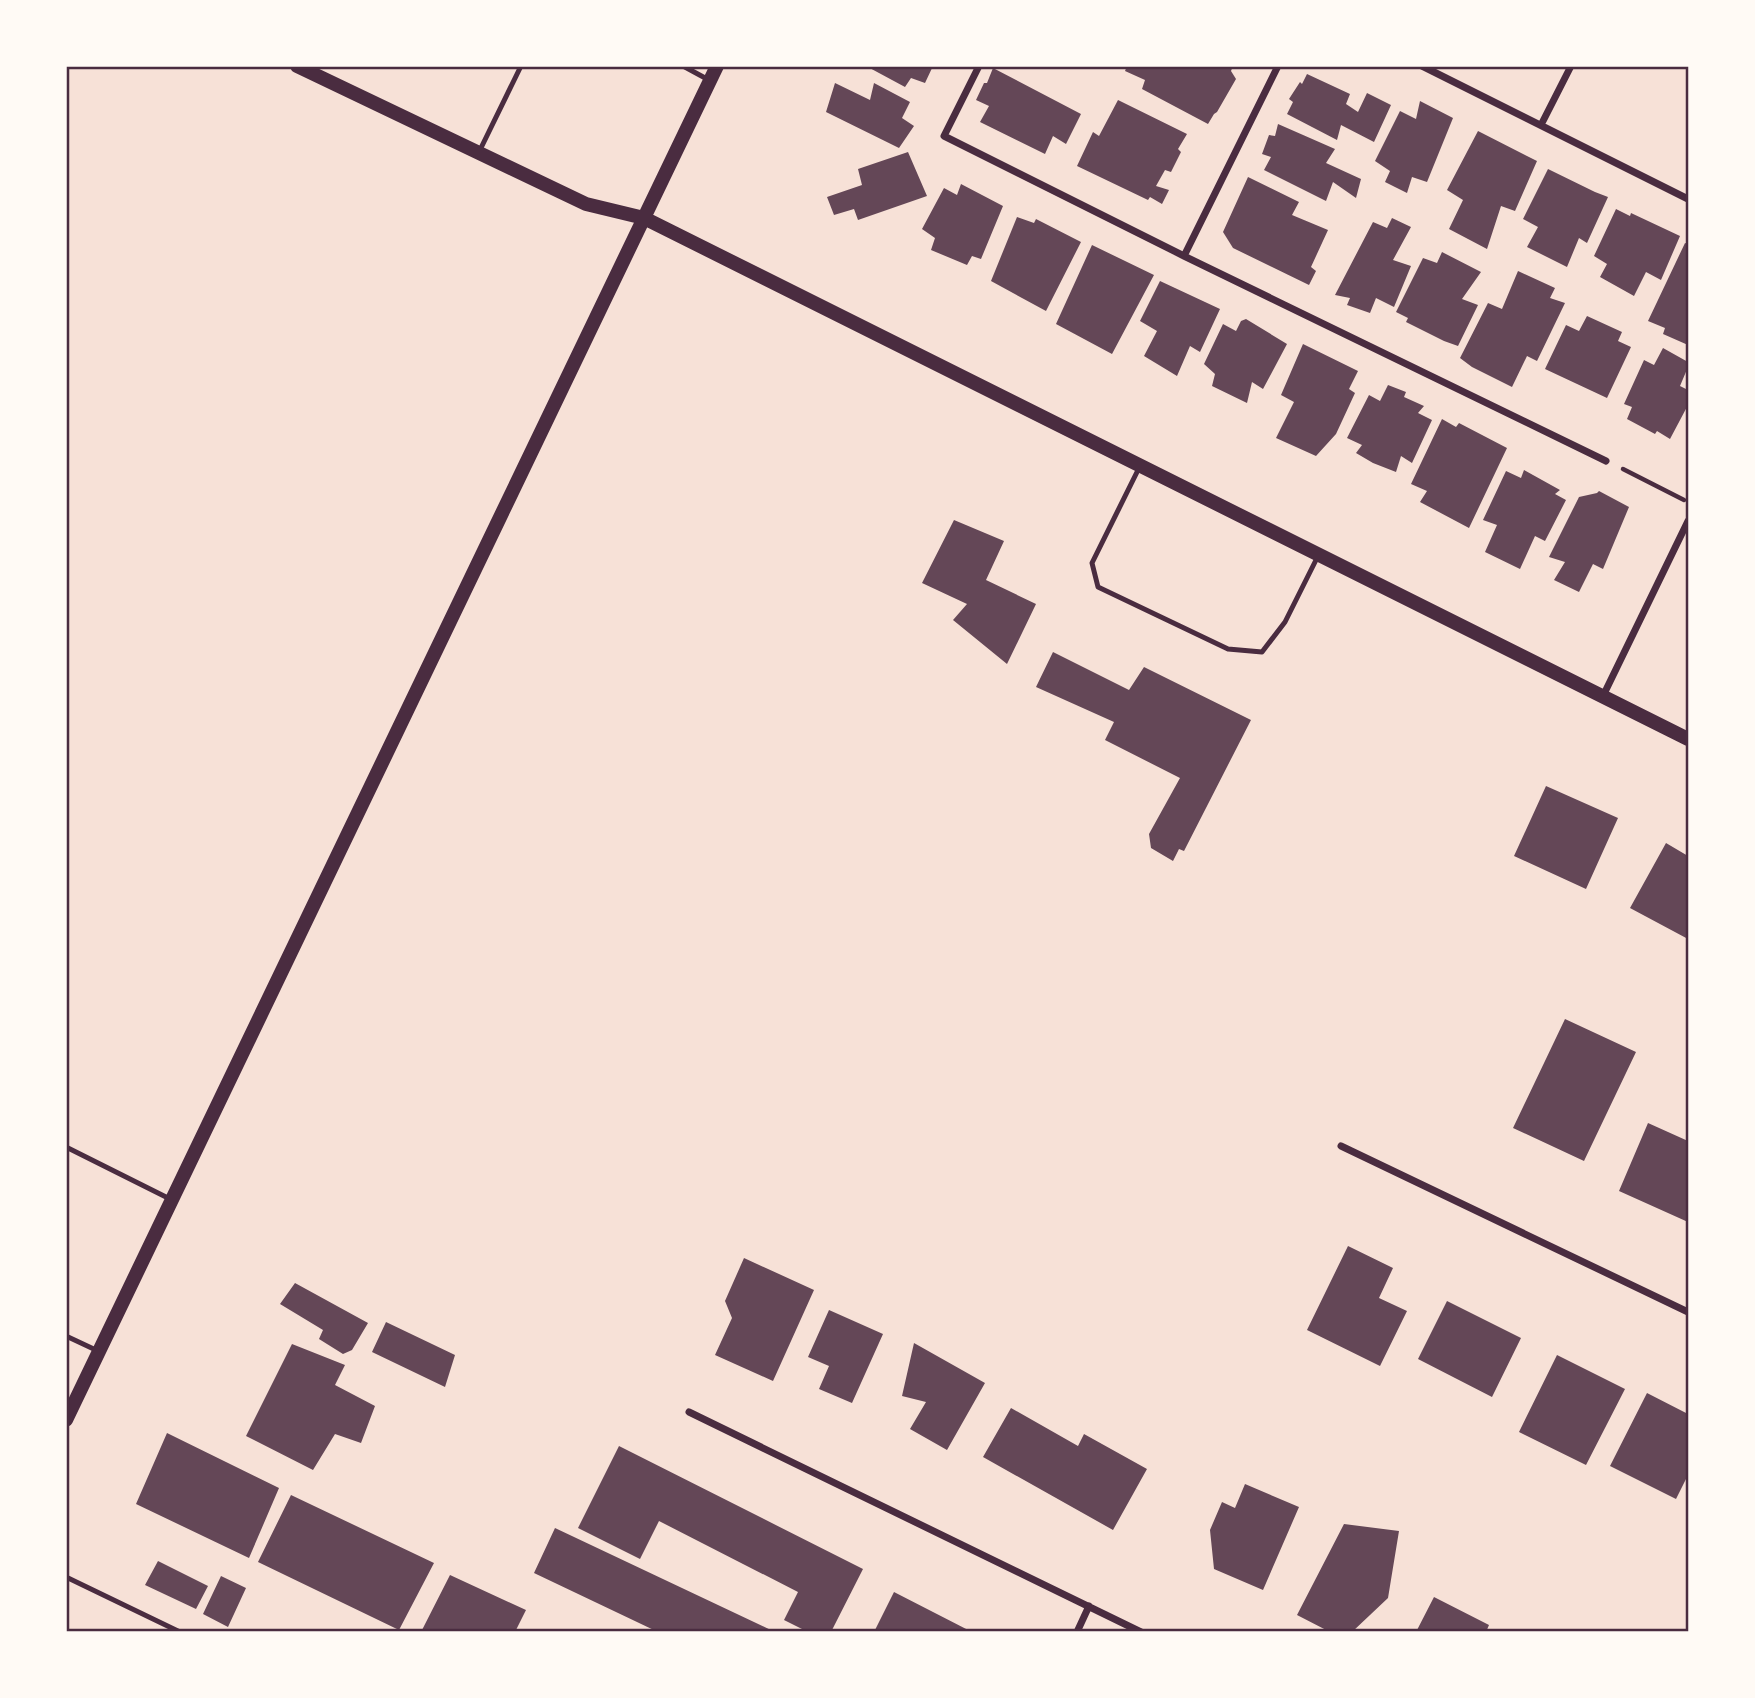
<svg xmlns="http://www.w3.org/2000/svg" width="1755" height="1698" viewBox="0 0 1755 1698" font-family="'Exo 2',sans-serif">
  <style>
    .building { fill: #644757 }
    .lines { fill: none; stroke-linecap: round; stroke-linejoin: round }
    .path { stroke: #4a2c40; stroke-width: 4.5 }
    .service { stroke: #4a2c40; stroke-width: 5 }
    .minor { stroke: #4a2c40; stroke-width: 7 }
    .secondary { stroke: #4a2c40; stroke-width: 14 }
    .neatline { fill: none; stroke: #4a2c40; stroke-width: 2.5 }
  </style>
  <rect width="100%" height="100%" fill="#f7e1d7"/>
  <path class="building" d="M 866,66 L 933,66 L 925,83 L 911,78 L 905,87 Z
    M 1127,66 L 1233,66 L 1231,71 L 1236,79 L 1217,112 L 1214,114 L 1208,124 L 1142,89 L 1145,80 L 1125,71 Z
    M 993,68 L 1081,114 L 1066,144 L 1053,136 L 1045,154 L 980,122 L 989,106 L 976,100 L 984,83 L 987,83 Z
    M 1307,74 L 1350,94 L 1346,104 L 1358,112 L 1367,93 L 1391,105 L 1374,142 L 1341,125 L 1337,140 L 1287,114 L 1293,102 L 1289,99 L 1300,82 L 1302,84 Z
    M 835,83 L 870,100 L 874,83 L 910,102 L 902,118 L 914,126 L 899,148 L 826,112 Z
    M 1118,100 L 1187,134 L 1178,149 L 1181,152 L 1171,172 L 1165,170 L 1156,186 L 1169,190 L 1162,204 L 1150,197 L 1148,200 L 1077,166 L 1093,132 L 1099,136 Z
    M 1420,101 L 1453,118 L 1427,182 L 1412,177 L 1407,193 L 1385,182 L 1390,171 L 1375,161 L 1400,111 L 1416,119 Z
    M 1278,124 L 1335,149 L 1326,163 L 1361,179 L 1356,198 L 1333,182 L 1326,201 L 1264,170 L 1271,157 L 1262,154 L 1269,135 L 1275,136 Z
    M 1478,131 L 1537,161 L 1515,211 L 1501,206 L 1487,249 L 1449,229 L 1463,200 L 1447,190 Z
    M 908,152 L 927,196 L 858,220 L 854,209 L 834,215 L 827,197 L 862,185 L 858,169 Z
    M 1548,169 L 1595,192 L 1608,197 L 1587,243 L 1579,238 L 1567,267 L 1527,247 L 1538,227 L 1523,219 Z
    M 1248,177 L 1299,202 L 1292,215 L 1328,230 L 1311,267 L 1316,271 L 1309,285 L 1233,248 L 1223,232 Z
    M 961,184 L 1003,206 L 981,259 L 972,256 L 967,265 L 931,250 L 935,238 L 922,229 L 944,188 L 957,195 Z
    M 1616,209 L 1630,216 L 1631,213 L 1680,236 L 1661,280 L 1646,272 L 1634,296 L 1600,277 L 1607,264 L 1594,256 Z
    M 1017,217 L 1034,223 L 1036,219 L 1081,242 L 1046,311 L 991,281 Z
    M 1392,218 L 1411,227 L 1393,260 L 1411,266 L 1394,307 L 1376,298 L 1370,313 L 1347,305 L 1350,298 L 1335,295 L 1373,222 L 1387,228 Z
    M 1685,243 L 1688,244 L 1688,345 L 1663,334 L 1665,328 L 1648,321 Z
    M 1092,245 L 1154,275 L 1112,354 L 1056,324 Z
    M 1442,252 L 1481,272 L 1462,299 L 1478,305 L 1458,346 L 1444,341 L 1406,322 L 1408,318 L 1396,312 L 1423,258 L 1437,263 Z
    M 1518,271 L 1555,288 L 1550,298 L 1565,303 L 1537,361 L 1527,356 L 1512,387 L 1472,367 L 1460,358 L 1488,303 L 1502,309 Z
    M 1160,281 L 1220,309 L 1200,352 L 1190,346 L 1177,376 L 1144,356 L 1157,331 L 1140,321 Z
    M 1587,316 L 1622,332 L 1618,341 L 1631,347 L 1607,398 L 1545,369 L 1566,325 L 1579,331 Z
    M 1246,319 L 1287,344 L 1263,389 L 1252,382 L 1247,403 L 1212,386 L 1215,374 L 1204,364 L 1223,324 L 1236,331 L 1241,321 Z
    M 1303,344 L 1358,371 L 1349,389 L 1355,393 L 1336,434 L 1316,456 L 1276,438 L 1294,402 L 1281,395 Z
    M 1663,348 L 1688,362 L 1688,367 L 1680,386 L 1688,390 L 1688,405 L 1670,439 L 1657,431 L 1655,434 L 1627,419 L 1632,407 L 1624,404 L 1644,360 L 1654,365 Z
    M 1388,385 L 1406,392 L 1404,397 L 1424,406 L 1418,413 L 1432,420 L 1412,463 L 1401,456 L 1396,472 L 1373,463 L 1356,453 L 1362,445 L 1347,438 L 1369,395 L 1380,401 Z
    M 1442,419 L 1456,427 L 1459,423 L 1507,448 L 1469,528 L 1420,502 L 1427,491 L 1411,484 Z
    M 1524,470 L 1560,490 L 1555,494 L 1566,500 L 1545,541 L 1535,536 L 1520,569 L 1485,552 L 1497,525 L 1483,520 L 1506,471 L 1521,478 Z
    M 1599,491 L 1629,507 L 1603,569 L 1593,564 L 1579,592 L 1554,580 L 1565,562 L 1549,557 L 1579,497 L 1597,493 Z
    M 954,520 L 1004,541 L 986,580 L 1036,604 L 1007,664 L 953,620 L 967,604 L 922,583 Z
    M 1053,652 L 1129,690 L 1144,667 L 1251,720 L 1184,851 L 1179,849 L 1173,861 L 1151,848 L 1149,834 L 1180,778 L 1105,740 L 1114,722 L 1036,687 Z
    M 1546,786 L 1618,818 L 1586,889 L 1514,856 Z
    M 1666,843 L 1688,856 L 1688,939 L 1630,908 Z
    M 1565,1019 L 1636,1052 L 1584,1161 L 1513,1128 Z
    M 1648,1123 L 1688,1141 L 1688,1222 L 1619,1191 Z
    M 1348,1246 L 1393,1268 L 1379,1298 L 1407,1311 L 1380,1366 L 1307,1330 Z
    M 744,1258 L 814,1290 L 773,1381 L 715,1355 L 732,1318 L 725,1301 Z
    M 295,1283 L 368,1323 L 352,1350 L 343,1354 L 319,1339 L 323,1330 L 280,1304 Z
    M 1447,1301 L 1521,1338 L 1492,1397 L 1418,1359 Z
    M 829,1310 L 883,1334 L 852,1403 L 819,1389 L 829,1366 L 808,1357 Z
    M 386,1322 L 455,1355 L 445,1387 L 372,1352 Z
    M 914,1343 L 985,1383 L 947,1450 L 910,1429 L 926,1402 L 902,1396 Z
    M 292,1344 L 345,1365 L 335,1385 L 375,1406 L 361,1443 L 335,1434 L 313,1470 L 246,1436 Z
    M 1557,1355 L 1625,1389 L 1586,1465 L 1519,1432 Z
    M 1647,1393 L 1688,1414 L 1688,1475 L 1676,1499 L 1610,1466 Z
    M 1011,1408 L 1078,1446 L 1084,1434 L 1147,1469 L 1113,1530 L 983,1457 Z
    M 167,1433 L 279,1488 L 249,1558 L 136,1504 Z
    M 619,1446 L 863,1569 L 831,1632 L 808,1632 L 784,1620 L 798,1592 L 659,1521 L 640,1559 L 578,1528 Z
    M 1245,1484 L 1299,1507 L 1263,1590 L 1214,1569 L 1210,1530 L 1222,1502 L 1235,1508 Z
    M 291,1495 L 434,1563 L 399,1630 L 258,1562 Z
    M 1344,1524 L 1399,1531 L 1388,1598 L 1352,1632 L 1330,1632 L 1297,1615 Z
    M 555,1528 L 775,1632 L 658,1632 L 534,1573 Z
    M 158,1561 L 208,1586 L 196,1609 L 145,1585 Z
    M 450,1575 L 526,1610 L 515,1632 L 421,1632 Z
    M 221,1576 L 246,1588 L 228,1627 L 203,1614 Z
    M 894,1592 L 972,1632 L 874,1632 Z
    M 1434,1597 L 1489,1625 L 1486,1632 L 1416,1632 Z"/>
  <g class="lines">
    <path class="path" d="M 1623,469 L 1684,500"/>
    <path class="service" d="M 683,66 L 707,79
      M 479,152 L 521,66
      M 1139,468 L 1092,563 L 1098,587 L 1228,649 L 1262,652 L 1285,622 L 1318,556
      M 66,1147 L 170,1199
      M 66,1336 L 98,1351
      M 66,1577 L 180,1632"/>
    <path class="minor" d="M 979,66 L 944,136 L 1184,256 L 1606,461
      M 1422,66 L 1688,199
      M 1541,125 L 1571,66
      M 1184,256 L 1278,66
      M 1603,696 L 1688,521
      M 1341,1146 L 1688,1312
      M 689,1412 L 1141,1632
      M 1077,1632 L 1089,1606"/>
    <path class="secondary" d="M 297,66 L 586,204 L 644,218 L 1688,739
      M 66,1420 L 717,66"/>
  </g>
  <rect width="1755" height="1698" fill="none" stroke="#fffaf5" stroke-width="136"/>
  <rect x="68" y="68" width="1619" height="1562" class="neatline"/>
</svg>
